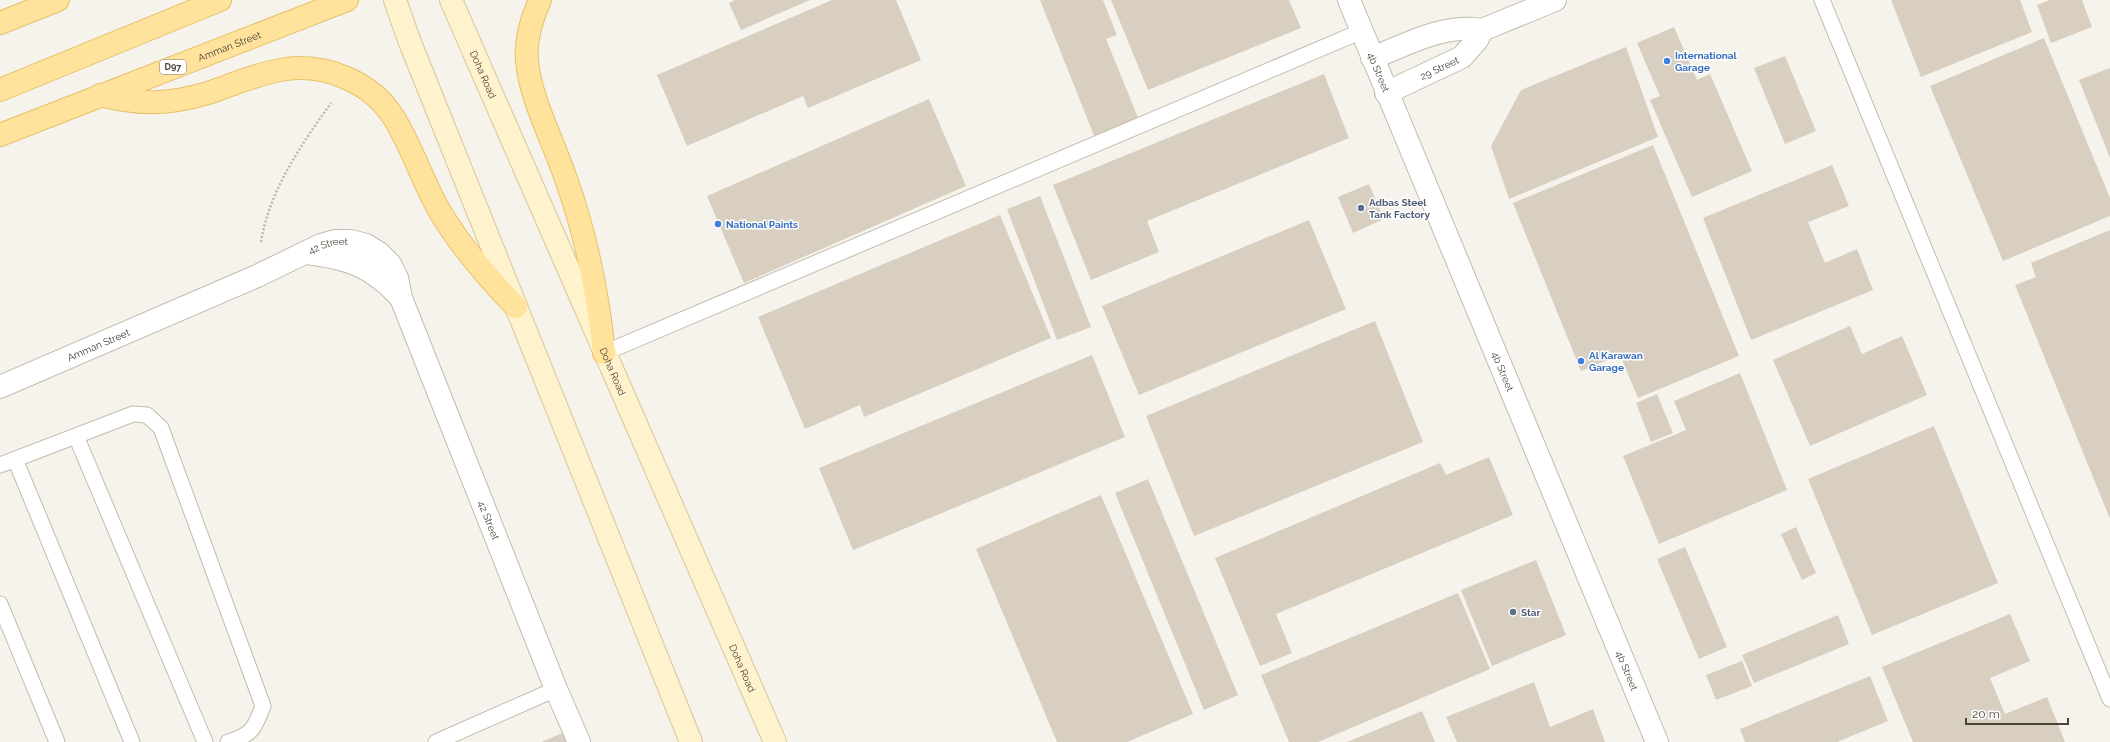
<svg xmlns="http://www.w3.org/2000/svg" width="2110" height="742" viewBox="0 0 2110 742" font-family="Raleway,sans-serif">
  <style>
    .building { fill: #d8cfc1 }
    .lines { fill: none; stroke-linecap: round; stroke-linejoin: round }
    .service-casing { stroke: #c2bbae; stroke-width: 17 }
    .minor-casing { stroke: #c2bbae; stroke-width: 24 }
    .secondary-casing { stroke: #d6c79b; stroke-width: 24 }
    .primary-casing { stroke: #e6c16a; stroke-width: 24 }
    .path { stroke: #c4b79f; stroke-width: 2.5; stroke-dasharray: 2 2; stroke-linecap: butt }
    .service { stroke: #fff; stroke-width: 15 }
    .minor { stroke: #fff; stroke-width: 22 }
    .secondary { stroke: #fff3cd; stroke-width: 22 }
    .primary { stroke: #ffe39c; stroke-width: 22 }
    .shop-dot { fill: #3f7fe0; stroke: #fff; stroke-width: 1.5 }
    .service-dot { fill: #5c6f8a; stroke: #fff; stroke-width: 1.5 }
    .labels { text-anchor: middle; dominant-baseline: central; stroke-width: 3; stroke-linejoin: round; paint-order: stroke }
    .shield { fill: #fff; stroke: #817c74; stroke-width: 1 }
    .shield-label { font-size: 9px; font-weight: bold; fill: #4b4439 }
    .street-label { font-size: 10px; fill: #4b4439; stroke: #fff }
    .shop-label { font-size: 10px; font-weight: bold; fill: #366cbe; stroke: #fff; text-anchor: start }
    .service-label { font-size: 10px; font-weight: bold; fill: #4e5e75; stroke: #fff; text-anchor: start }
  </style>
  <rect width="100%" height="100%" fill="#f6f3ec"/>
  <path class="building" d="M 735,0 L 810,0 L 741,30 L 729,3 Z
    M 832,0 L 896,0 L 921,60 L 808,108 L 803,96 L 687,146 L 657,75 Z
    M 1040,0 L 1103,0 L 1117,35 L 1106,39 L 1139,120 L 1095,138 Z
    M 1111,0 L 1289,0 L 1301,28 L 1148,90 Z
    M 1891,0 L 2020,0 L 2032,32 L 1921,77 Z
    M 2050,0 L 2082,0 L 2092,27 L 2051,43 L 2037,5 Z
    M 1674,27 L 1697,80 L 1710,74 L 1752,171 L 1692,197 L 1650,100 L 1660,96 L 1637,43 Z
    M 2044,38 L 2110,198 L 2110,216 L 2003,261 L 1930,86 Z
    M 1626,47 L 1658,137 L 1509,199 L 1491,146 L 1521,90 Z
    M 1785,56 L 1816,131 L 1785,144 L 1754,68 Z
    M 2110,68 L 2110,158 L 2079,80 Z
    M 1324,74 L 1349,138 L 1147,221 L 1159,252 L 1091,280 L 1053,185 Z
    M 929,99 L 966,186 L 744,283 L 707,196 Z
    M 1653,145 L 1739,356 L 1638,398 L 1620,355 L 1581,371 L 1513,203 Z
    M 1832,165 L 1849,206 L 1808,222 L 1825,263 L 1857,249 L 1873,290 L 1751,340 L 1703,218 Z
    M 1369,184 L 1384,219 L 1353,233 L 1338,197 Z
    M 1040,196 L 1091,327 L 1057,340 L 1007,209 Z
    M 1000,215 L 1051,338 L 864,417 L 860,405 L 805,429 L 758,317 Z
    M 1309,220 L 1346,309 L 1139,395 L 1102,306 Z
    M 2110,230 L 2110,519 L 2015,285 L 2036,277 L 2031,263 Z
    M 1375,321 L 1423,442 L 1194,536 L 1146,416 Z
    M 1850,326 L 1862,354 L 1902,336 L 1927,395 L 1810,446 L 1773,360 Z
    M 1092,355 L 1125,437 L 853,550 L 819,468 Z
    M 1740,373 L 1787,490 L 1659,544 L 1623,456 L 1686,430 L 1674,401 Z
    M 1657,394 L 1673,433 L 1651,442 L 1636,403 Z
    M 1934,426 L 1998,583 L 1872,635 L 1808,479 Z
    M 1489,457 L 1513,515 L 1276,614 L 1292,653 L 1260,666 L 1215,558 L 1440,463 L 1446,475 Z
    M 1148,479 L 1238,695 L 1204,710 L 1115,493 Z
    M 1101,495 L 1193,714 L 1127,742 L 1057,742 L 976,549 Z
    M 1796,527 L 1816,573 L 1802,580 L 1781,534 Z
    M 1685,547 L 1727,647 L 1699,659 L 1657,559 Z
    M 1536,560 L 1566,635 L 1492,666 L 1461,590 Z
    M 1458,593 L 1490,669 L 1318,742 L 1289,742 L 1261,675 Z
    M 2010,614 L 2030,661 L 1990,678 L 2005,714 L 2047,697 L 2065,742 L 1913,742 L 1882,667 Z
    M 1838,615 L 1849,644 L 1754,683 L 1742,655 Z
    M 1742,661 L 1752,686 L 1716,700 L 1706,675 Z
    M 1870,676 L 1888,721 L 1837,742 L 1745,742 L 1740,729 Z
    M 1534,682 L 1550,727 L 1593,709 L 1605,742 L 1457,742 L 1446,717 Z
    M 1422,711 L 1435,742 L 1347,742 Z
    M 570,730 L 575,742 L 541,742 Z"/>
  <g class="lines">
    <defs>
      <path id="service" d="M 1822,0 L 2110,699
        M 604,353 L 1362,31
        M 76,436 L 205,742
        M 15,459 L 132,742
        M 0,465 L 133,414 L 147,415 L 161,428 L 263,706 C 255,728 252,735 228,742
        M 0,604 L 57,742
        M 436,742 L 556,689"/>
      <g id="minor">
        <path id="s1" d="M 1349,0 L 1657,742"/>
        <path d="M 1372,58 C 1406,45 1444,23 1482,30 L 1555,0"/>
        <path id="s2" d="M 1386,93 L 1462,57 L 1477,40 L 1482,30"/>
        <path d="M 307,253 C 348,258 372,266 400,297"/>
        <path id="s3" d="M 0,387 L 257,276 L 321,245 L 335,241 L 351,241 L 366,245 L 379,253 L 390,264 L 397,278 L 401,298 L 556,689 L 579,742"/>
      </g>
      <g id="secondary">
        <path d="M 395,0 L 409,40 L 691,742"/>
        <path id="s4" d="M 451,0 L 775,742"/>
      </g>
      <g id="primary">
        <path d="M 540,0 C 531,20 525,40 527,61 C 530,98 554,143 566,179 C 586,235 598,294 604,353"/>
        <path d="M 0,23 L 58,0"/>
        <path d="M 0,90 L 220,0"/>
        <path d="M 100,95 C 140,105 168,105 208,93 C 234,84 259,73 286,69 C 326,64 372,82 394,118 C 412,147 422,180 439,210 C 460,246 487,277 516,307"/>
        <path id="s5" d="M 0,135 L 347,0"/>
      </g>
    </defs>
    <use href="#service" class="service-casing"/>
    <use href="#minor" class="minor-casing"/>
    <use href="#secondary" class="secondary-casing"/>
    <use href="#primary" class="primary-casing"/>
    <path class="path" d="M 261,242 C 269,191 301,145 331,103"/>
    <use href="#service" class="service"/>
    <use href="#minor" class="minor"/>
    <use href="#secondary" class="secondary"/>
    <use href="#primary" class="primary"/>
  </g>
  <g class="shop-dot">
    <circle cx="1667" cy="61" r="4"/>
    <circle cx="718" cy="224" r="4"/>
    <circle cx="1581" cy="361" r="4"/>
  </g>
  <g class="service-dot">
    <circle cx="1361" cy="208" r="4"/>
    <circle cx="1513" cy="612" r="4"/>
  </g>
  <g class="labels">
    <rect class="shield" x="160" y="60" width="26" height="14" rx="3"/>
    <g class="shield-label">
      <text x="173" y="67">D97</text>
    </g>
    <g class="street-label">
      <text stroke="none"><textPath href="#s5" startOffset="246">Amman Street</textPath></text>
      <text stroke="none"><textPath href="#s2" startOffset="59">29 Street</textPath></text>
      <text stroke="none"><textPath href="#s1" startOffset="78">4b Street</textPath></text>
      <text stroke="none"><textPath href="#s4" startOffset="81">Doha Road</textPath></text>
      <text stroke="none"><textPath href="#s3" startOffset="358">42 Street</textPath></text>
      <text stroke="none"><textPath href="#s3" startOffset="107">Amman Street</textPath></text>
      <text stroke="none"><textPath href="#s4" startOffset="405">Doha Road</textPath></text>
      <text stroke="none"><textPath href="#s1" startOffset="402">4b Street</textPath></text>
      <text stroke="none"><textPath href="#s3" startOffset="703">42 Street</textPath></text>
      <text stroke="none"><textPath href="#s4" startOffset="729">Doha Road</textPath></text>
      <text stroke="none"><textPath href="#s1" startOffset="726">4b Street</textPath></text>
    </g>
    <g class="shop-label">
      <text x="1675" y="55">International<tspan x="1675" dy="12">Garage</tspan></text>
      <text x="726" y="224">National Paints</text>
      <text x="1589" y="355">Al Karawan<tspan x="1589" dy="12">Garage</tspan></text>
    </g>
    <g class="service-label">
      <text x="1369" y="202">Adbas Steel<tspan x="1369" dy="12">Tank Factory</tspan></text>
      <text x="1521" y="612">Star</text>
    </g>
  </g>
  <path d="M1966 718v6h102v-6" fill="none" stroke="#4b4439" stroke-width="2"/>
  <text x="1972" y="718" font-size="12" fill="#4b4439" stroke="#ffffff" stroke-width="3" paint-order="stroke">20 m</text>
</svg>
